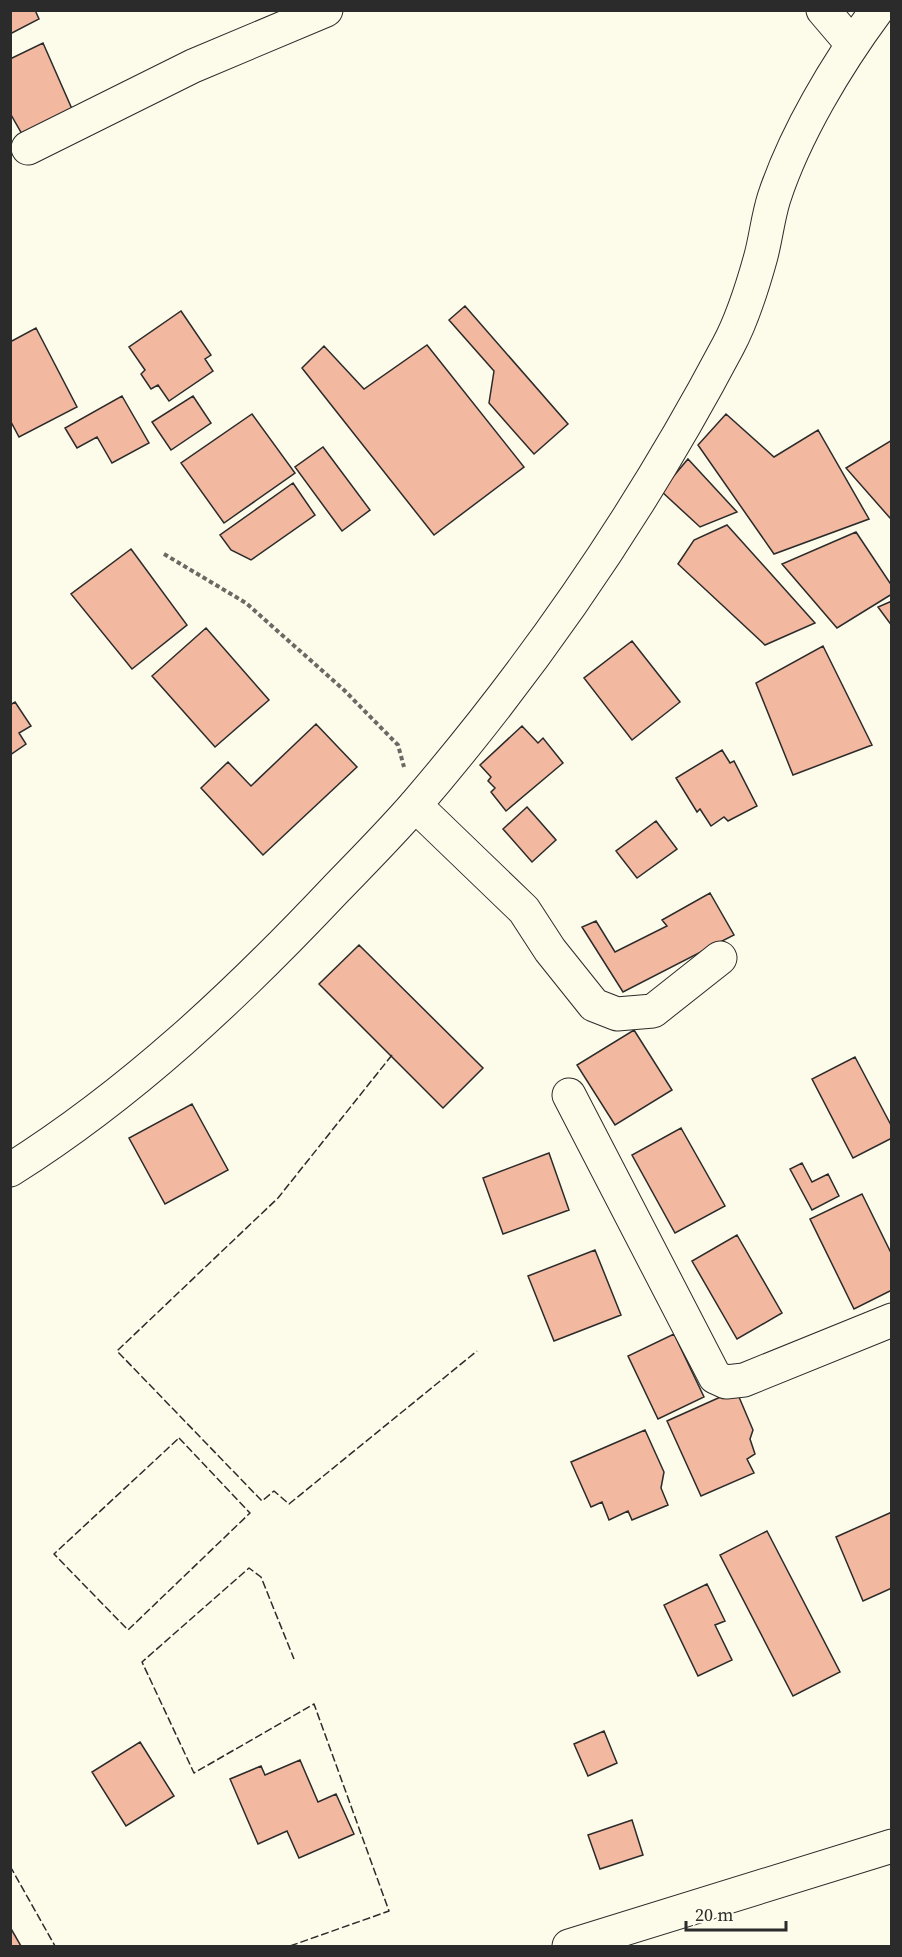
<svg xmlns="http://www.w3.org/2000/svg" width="902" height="1957" viewBox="0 0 902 1957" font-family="'Source Serif 4',serif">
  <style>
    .building { fill: #f2b8a0; stroke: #2b2b2b; stroke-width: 1.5 }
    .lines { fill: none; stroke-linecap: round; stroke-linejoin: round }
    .minor-casing { stroke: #2b2b2b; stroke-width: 35 }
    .path { stroke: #6a6964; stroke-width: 4; stroke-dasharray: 4.5 3; stroke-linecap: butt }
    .minor { stroke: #fdfbea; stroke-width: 33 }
    .fence { stroke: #2b2b2b; stroke-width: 1.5; stroke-dasharray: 8 3; stroke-linecap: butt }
  </style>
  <rect width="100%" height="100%" fill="#fdfbea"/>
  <path class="building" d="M 10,10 L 35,10 L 39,19 L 10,34 Z
    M 43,43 L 72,109 L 22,134 L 10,113 L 10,59 Z
    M 465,306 L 568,424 L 534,454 L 489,403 L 494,371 L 449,320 Z
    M 181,311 L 211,355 L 205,359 L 213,371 L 169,401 L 158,385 L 151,389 L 141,374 L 145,370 L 129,347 Z
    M 36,328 L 77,407 L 19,437 L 10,420 L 10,342 Z
    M 427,345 L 524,467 L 434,535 L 302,368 L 324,346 L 364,389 Z
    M 122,396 L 149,443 L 112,463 L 97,437 L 77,448 L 65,428 Z
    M 193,396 L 211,423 L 171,450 L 152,422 Z
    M 252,414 L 295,473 L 224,523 L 181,463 Z
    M 726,414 L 774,457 L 818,430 L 869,519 L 774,554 L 698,445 Z
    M 892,440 L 892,518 L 890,518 L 846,468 Z
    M 323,447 L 370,510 L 342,531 L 295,467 Z
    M 688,459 L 737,512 L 700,527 L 661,491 Z
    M 293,483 L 315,515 L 251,560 L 231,550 L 220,535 Z
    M 727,525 L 815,623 L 765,645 L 678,564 L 694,540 Z
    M 856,532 L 892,586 L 892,594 L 837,628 L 782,564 Z
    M 131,549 L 187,625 L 132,669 L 71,594 Z
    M 892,601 L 892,626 L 878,607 Z
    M 206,628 L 269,700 L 215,747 L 152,676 Z
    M 632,641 L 680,702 L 632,740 L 584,678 Z
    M 823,646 L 872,745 L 793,775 L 756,683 Z
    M 15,702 L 31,726 L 19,733 L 26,744 L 10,755 L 10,705 Z
    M 316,724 L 357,767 L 263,855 L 201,788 L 228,762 L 251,786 Z
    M 522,726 L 538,743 L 543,738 L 563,763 L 506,811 L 491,792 L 495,788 L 488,781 L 491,777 L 480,765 Z
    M 722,750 L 730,763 L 734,761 L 757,806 L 728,821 L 724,817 L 711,826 L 700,809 L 697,812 L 676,778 Z
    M 527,807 L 556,840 L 532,862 L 503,829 Z
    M 656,821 L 677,849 L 637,878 L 616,851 Z
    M 710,893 L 734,935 L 623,992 L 582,927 L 596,921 L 615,952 L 667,926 L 662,920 Z
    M 359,945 L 483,1068 L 443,1108 L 319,984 Z
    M 634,1030 L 672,1090 L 615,1125 L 577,1065 Z
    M 855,1057 L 892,1127 L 892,1138 L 853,1158 L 812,1079 Z
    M 192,1104 L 228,1170 L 165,1204 L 129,1138 Z
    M 681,1128 L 725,1206 L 675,1233 L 632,1155 Z
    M 549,1153 L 569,1210 L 503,1234 L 483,1178 Z
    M 802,1163 L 812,1182 L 828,1174 L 839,1196 L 812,1210 L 790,1169 Z
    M 862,1194 L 892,1255 L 892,1290 L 854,1309 L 810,1219 Z
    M 737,1235 L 782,1313 L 737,1339 L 692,1261 Z
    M 595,1250 L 621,1315 L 554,1341 L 528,1276 Z
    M 674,1334 L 704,1397 L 658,1419 L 628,1356 Z
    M 736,1390 L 753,1430 L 750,1439 L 755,1454 L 747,1459 L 754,1473 L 701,1496 L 667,1421 Z
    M 645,1430 L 664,1472 L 661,1488 L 668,1505 L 632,1520 L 628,1511 L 609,1520 L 602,1502 L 591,1507 L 571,1462 Z
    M 892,1512 L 892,1588 L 863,1601 L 836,1537 Z
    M 767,1531 L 840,1672 L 793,1696 L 720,1555 Z
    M 707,1584 L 725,1621 L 715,1625 L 732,1660 L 698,1676 L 664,1605 Z
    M 604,1731 L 617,1763 L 588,1776 L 574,1744 Z
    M 140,1742 L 174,1796 L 126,1826 L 92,1772 Z
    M 300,1760 L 318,1802 L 336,1794 L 354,1834 L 299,1858 L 287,1831 L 258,1844 L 230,1779 L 261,1766 L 265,1775 Z
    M 632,1820 L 643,1855 L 600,1869 L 588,1835 Z
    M 10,1927 L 21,1946 L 10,1946 Z"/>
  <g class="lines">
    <defs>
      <path id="minor" d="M 823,10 L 852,44
        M 28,148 L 193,66 L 326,10
        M 415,805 L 524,910 L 550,950 L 594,1005 L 617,1014 L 653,1011 L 720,958
        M 569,1095 L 715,1377 L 726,1382 L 744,1380 L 892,1320
        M 10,1170 C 132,1093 236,995 335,890 C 362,862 390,834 416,804 C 536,664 642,509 728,346 C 742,320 753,285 761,256 C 766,237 768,217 774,198 C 795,134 837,64 877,10
        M 569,1946 L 892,1846"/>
    </defs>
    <use href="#minor" class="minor-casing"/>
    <path class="path" d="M 164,554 L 246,603 L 344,690 L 398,745 L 404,767"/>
    <use href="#minor" class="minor"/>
    <path class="fence" d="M 392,1055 L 278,1198 L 117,1351 L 262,1501 L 274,1491 L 289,1504 L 477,1351
      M 179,1438 L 250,1513 L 128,1630 L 54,1554 Z
      M 10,1866 L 55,1946
      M 290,1946 L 389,1911 L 314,1704 L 194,1773 L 142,1662 L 249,1568 L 261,1577 L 294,1659"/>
  </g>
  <rect width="902" height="1957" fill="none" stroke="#2b2b2b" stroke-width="24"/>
  <path d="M686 1921v9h100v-9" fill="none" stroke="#2b2b2b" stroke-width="3"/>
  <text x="695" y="1921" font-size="18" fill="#2b2b2b" stroke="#fdfbea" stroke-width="4.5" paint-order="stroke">20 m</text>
</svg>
